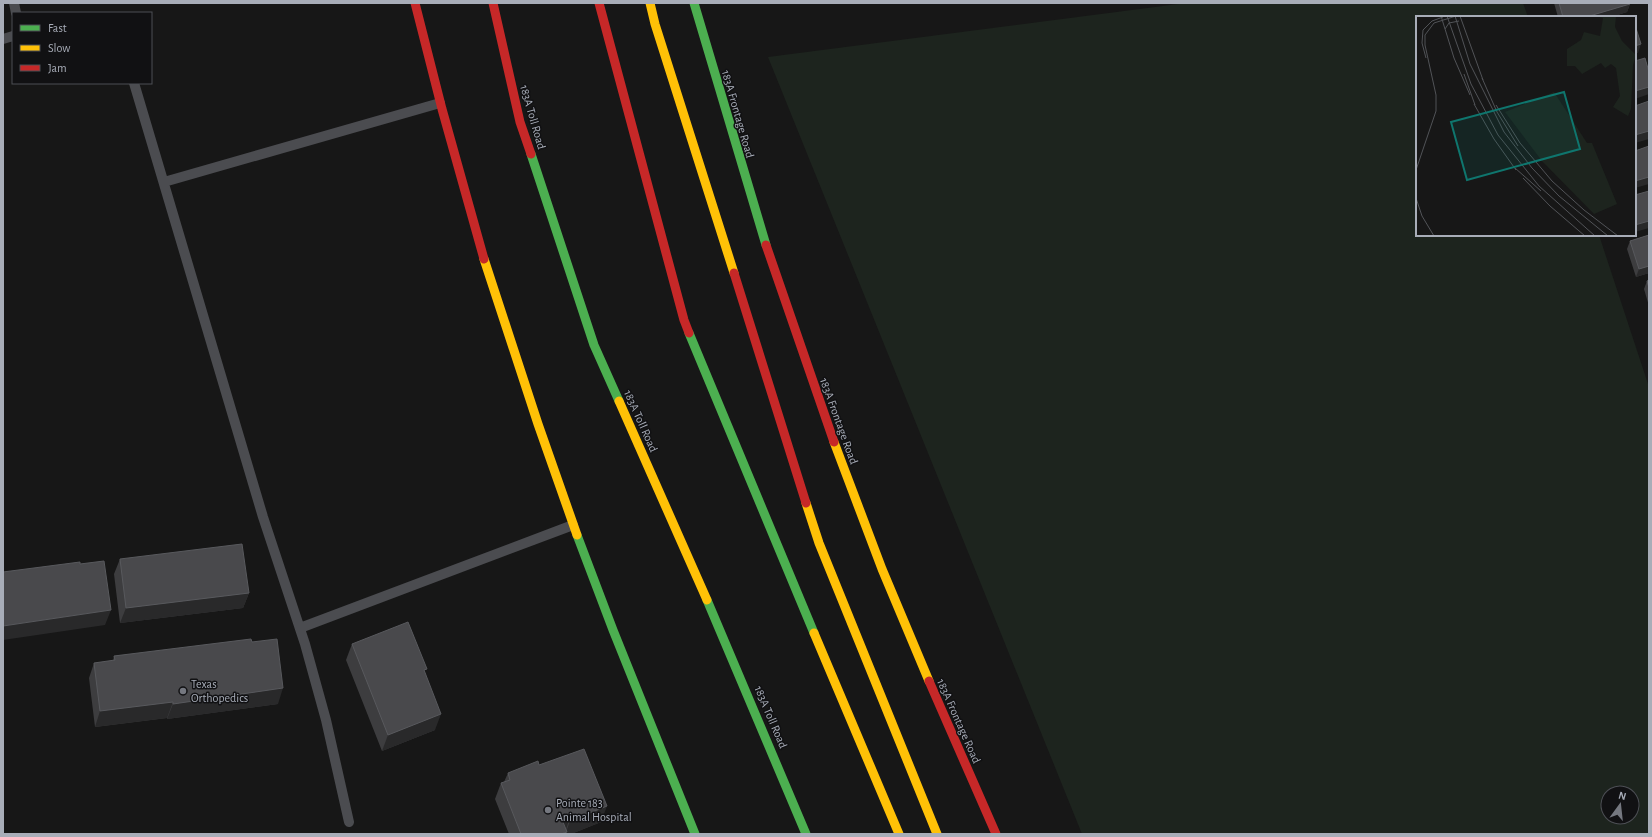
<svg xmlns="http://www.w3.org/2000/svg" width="1652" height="837" viewBox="0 0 1652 837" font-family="'Alegreya Sans',sans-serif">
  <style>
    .green { fill: #1d241e; fill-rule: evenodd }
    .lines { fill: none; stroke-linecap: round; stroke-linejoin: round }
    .lane { stroke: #4b4c50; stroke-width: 10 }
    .fast { stroke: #4caf50; stroke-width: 9 }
    .slow { stroke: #ffc107; stroke-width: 9 }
    .jam { stroke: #c62828; stroke-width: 9 }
    .wall { fill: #3d3d3f }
    .shaded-wall { fill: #29292a }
    .building { fill: #49494c; stroke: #58595d }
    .poi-dot { fill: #757880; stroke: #111113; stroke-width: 1.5 }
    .labels { text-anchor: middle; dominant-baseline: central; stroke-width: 3; stroke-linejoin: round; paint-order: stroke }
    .street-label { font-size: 12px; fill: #a8adb8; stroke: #111113 }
    .poi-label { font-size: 12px; fill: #a8adb8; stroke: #111113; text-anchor: start }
    .inset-road { fill: none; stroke: #515357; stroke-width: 1 }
    .view { fill: #0f766e; fill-opacity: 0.15; stroke: #0f766e; stroke-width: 2 }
    .inset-edge { fill: none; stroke: #a8adb8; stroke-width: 2 }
  </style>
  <rect width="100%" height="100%" fill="#171717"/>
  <path class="green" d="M 1186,3 L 1523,3 L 1528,17 L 1417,17 L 1417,235 L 1599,235 L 1649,387 L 1649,834 L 1082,834 L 768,57 ZM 1608,793 L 1632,793 L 1632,817 L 1608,817 Z"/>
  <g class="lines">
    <path class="lane" d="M 14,3 L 16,13
      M 3,39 L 13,36
      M 134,83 L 263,517 L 305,644 L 326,720 L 349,822
      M 164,182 L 440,103
      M 300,628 L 573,525"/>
    <path class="fast" d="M 694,3 L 766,245
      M 531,154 L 594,345 L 619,401
      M 689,333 L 814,633
      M 577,535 L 613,630 L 695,834
      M 707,600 L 806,834"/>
    <path class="slow" d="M 650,3 L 655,24 L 734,273
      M 484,259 L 538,424 L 577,535
      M 619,401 L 707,600
      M 834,442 L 882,569 L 929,681
      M 806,503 L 819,543 L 937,834
      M 814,633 L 899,834"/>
    <path class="jam" d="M 415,3 L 442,109 L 484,259
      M 493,3 L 520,122 L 531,154
      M 599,3 L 684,320 L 689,333
      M 766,245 L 834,442
      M 734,273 L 806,503
      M 929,681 L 996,834"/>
  </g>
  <path class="wall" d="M 1554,3 L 1629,3 L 1630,4 L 1627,12 L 1611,17 L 1558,17 Z
    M 1649,235 L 1649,273 L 1636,277 L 1627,249 L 1630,241 Z
    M 1649,280 L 1649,306 L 1644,289 L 1647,281 Z
    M 120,559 L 249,593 L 243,608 L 120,623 L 114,574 Z
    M 252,642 L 278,704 L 167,719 L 167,718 L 95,727 L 89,678 L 94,663 L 113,661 L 114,656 Z
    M 352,644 L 425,673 L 435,730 L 382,751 L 346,660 Z
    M 539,765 L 601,822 L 571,834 L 509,834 L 495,799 L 501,783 L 504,782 L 508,773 Z"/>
  <path class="shaded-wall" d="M 1630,4 L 1627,12 L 1611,17 L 1586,17 Z
    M 1641,44 L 1638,53 L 1635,53 L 1635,46 Z
    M 1649,87 L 1649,94 L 1635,99 L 1635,91 Z
    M 1649,131 L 1649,139 L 1635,143 L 1635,135 Z
    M 1649,177 L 1649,184 L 1635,188 L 1635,181 Z
    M 1649,221 L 1649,228 L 1635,232 L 1635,225 Z
    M 1649,266 L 1649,273 L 1636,277 L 1639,269 Z
    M 249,593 L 243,608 L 120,623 L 126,608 Z
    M 111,610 L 105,625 L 3,640 L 3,626 Z
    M 283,688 L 278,704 L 167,719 L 173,704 Z
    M 173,702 L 167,718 L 95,727 L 100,711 Z
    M 441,714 L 435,730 L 382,751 L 388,735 Z
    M 607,806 L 601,822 L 571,834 L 559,834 L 563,822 L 569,820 L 565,833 L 566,832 L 570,821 Z"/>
  <path class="building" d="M 1559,3 L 1629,3 L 1630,4 L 1586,17 L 1563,17 Z
    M 1635,25 L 1641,44 L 1635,46 Z
    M 1645,58 L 1649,72 L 1649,87 L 1635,91 L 1635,61 Z
    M 1649,101 L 1649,131 L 1635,135 L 1635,106 Z
    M 1649,146 L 1649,177 L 1635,181 L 1635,151 Z
    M 1649,191 L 1649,221 L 1635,225 L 1635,195 Z
    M 1649,235 L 1649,266 L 1639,269 L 1630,241 Z
    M 1649,280 L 1649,288 L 1647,281 Z
    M 242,544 L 249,593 L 126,608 L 120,559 Z
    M 104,561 L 111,610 L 3,626 L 3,572 L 80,562 L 80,564 Z
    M 408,622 L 427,669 L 424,670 L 441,714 L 388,735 L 352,644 Z
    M 251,639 L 252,642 L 277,639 L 283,688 L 173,704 L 173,702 L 100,711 L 94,663 L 115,660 L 114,656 Z
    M 584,749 L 607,806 L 570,821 L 569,820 L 563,822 L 567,832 L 561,834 L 521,834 L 501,783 L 510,780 L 508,773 L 538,761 L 539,765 Z"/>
  <g class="poi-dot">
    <circle cx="183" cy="691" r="4"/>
    <circle cx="548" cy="810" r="4"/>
  </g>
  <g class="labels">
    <g class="street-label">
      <text transform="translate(738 114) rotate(74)">183A Frontage Road</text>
      <text transform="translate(533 117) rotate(74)">183A Toll Road</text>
      <text transform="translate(641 421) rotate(66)">183A Toll Road</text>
      <text transform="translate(839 421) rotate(70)">183A Frontage Road</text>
      <text transform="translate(771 717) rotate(67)">183A Toll Road</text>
      <text transform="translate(959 721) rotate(66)">183A Frontage Road</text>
    </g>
    <g class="poi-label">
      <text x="191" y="684">Texas<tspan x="191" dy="14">Orthopedics</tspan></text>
      <text x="556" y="803">Pointe 183<tspan x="556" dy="14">Animal Hospital</tspan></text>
    </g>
  </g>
  <g transform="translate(1416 16)">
    <rect width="220" height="220" fill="#171717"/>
    <path d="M 179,0 L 200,0 L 199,11 L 206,25 L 220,39 L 217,49 L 215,93 L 212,100 L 197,91 L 204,80 L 200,52 L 195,48 L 189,52 L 185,47 L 166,58 L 159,50 L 151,50 L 151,33 L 165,24 L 168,16 L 184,20 L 187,2 ZM 138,76 L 171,127 L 176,127 L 201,188 L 178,198 L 126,145 L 89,96 Z" fill="#1d241e"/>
    <path class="inset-road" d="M 25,0 L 38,42 L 54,79M 31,0 L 55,68 L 82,119 L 123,170 L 179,220M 39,0 L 54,48 L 88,116 L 116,152 L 143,180 L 192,220M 44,0 L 67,64M 29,13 L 33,7 L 43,5M 10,42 L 6,27 L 7,14 L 16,5 L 27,1M 48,58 L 59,89M 66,62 L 81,96 L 102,130M 58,88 L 78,123 L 100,154M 80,89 L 104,127 L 136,165 L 168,194 L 202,220M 99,152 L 125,175M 0,154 L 20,95 L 20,79 L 9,29 L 9,19 L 18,7 L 40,0M 107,162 L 134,190 L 169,220M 0,182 L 6,200 L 18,220"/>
    <path class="view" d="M 148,76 L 164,133 L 51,164 L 35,106 Z"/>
    <rect width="220" height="220" class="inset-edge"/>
  </g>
  <rect width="1652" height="837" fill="none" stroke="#a8adb8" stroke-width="8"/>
  <rect x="12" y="12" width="140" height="72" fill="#111113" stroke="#4d4f55"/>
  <rect x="20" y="25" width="20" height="6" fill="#4caf50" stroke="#4d4f55"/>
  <text x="48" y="32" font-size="12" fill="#a8adb8">Fast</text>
  <rect x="20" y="45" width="20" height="6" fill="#ffc107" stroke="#4d4f55"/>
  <text x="48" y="52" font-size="12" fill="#a8adb8">Slow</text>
  <rect x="20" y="65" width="20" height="6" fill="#c62828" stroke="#4d4f55"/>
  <text x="48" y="72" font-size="12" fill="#a8adb8">Jam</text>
  <g transform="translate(1620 805) rotate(15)"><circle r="19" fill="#111113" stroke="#4d4f55"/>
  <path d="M0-3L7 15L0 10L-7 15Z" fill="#757880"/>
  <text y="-6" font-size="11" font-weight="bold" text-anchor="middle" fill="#a8adb8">N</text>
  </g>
</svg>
